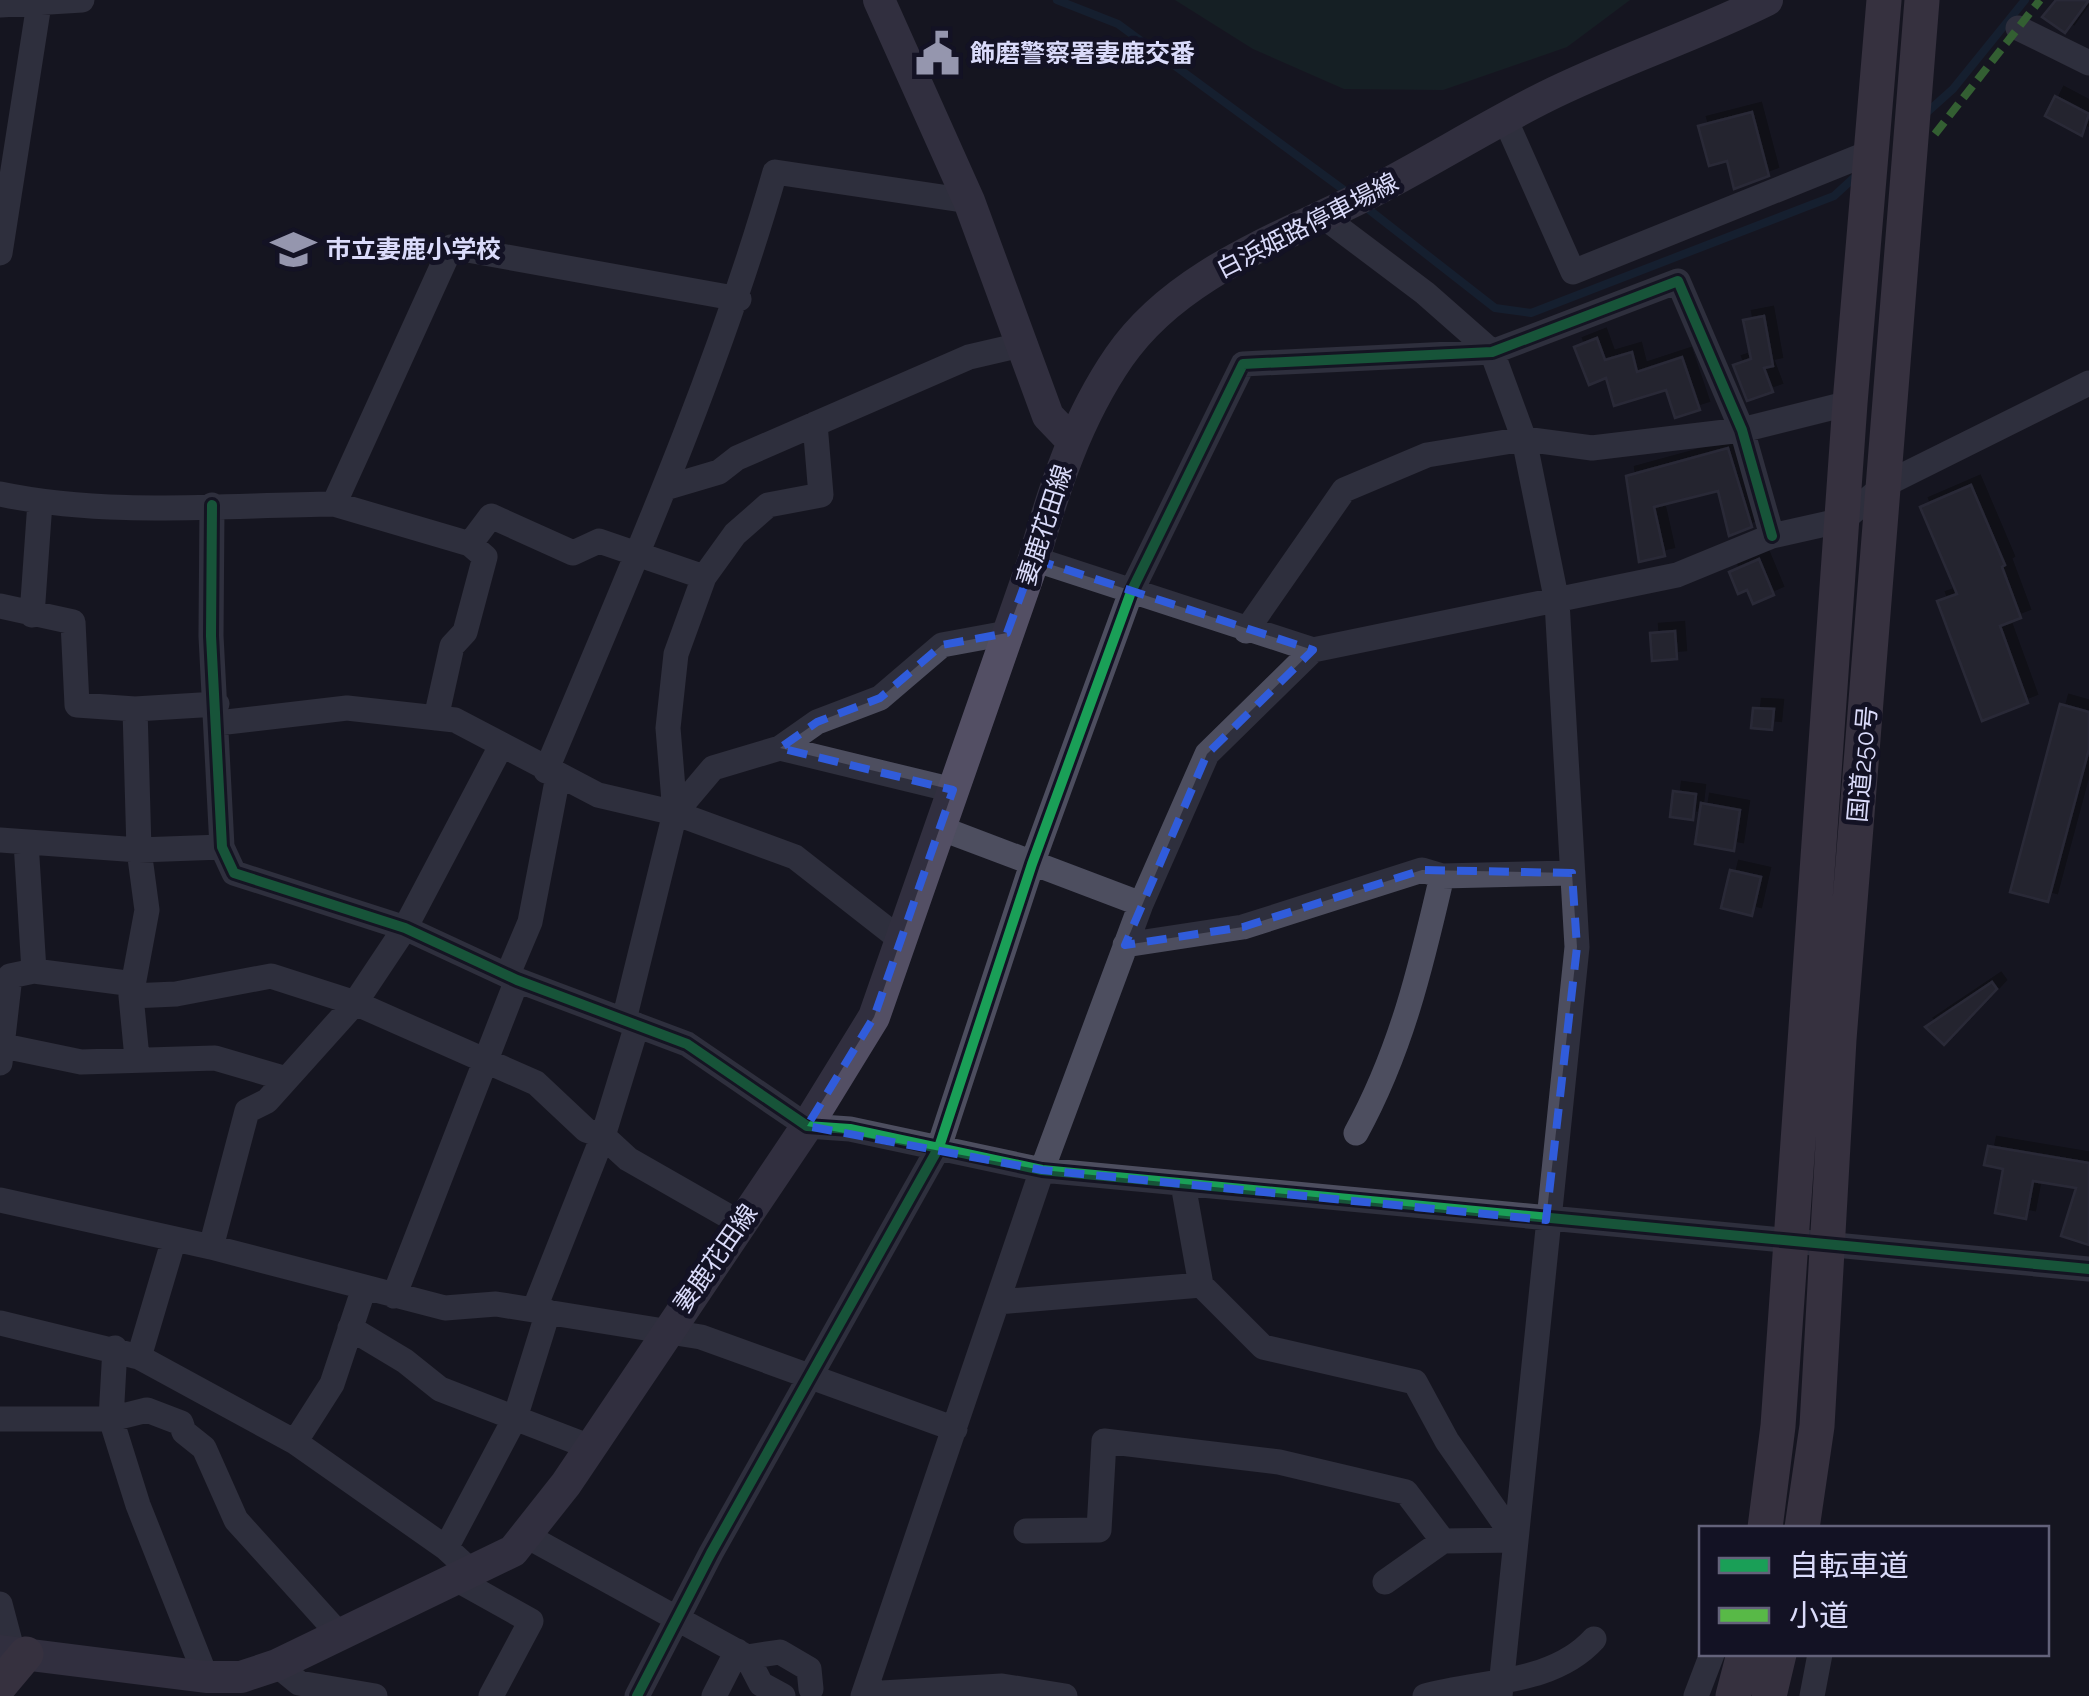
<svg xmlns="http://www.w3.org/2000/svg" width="2089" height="1696" viewBox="0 0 2089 1696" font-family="Raleway,'Noto Sans JP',sans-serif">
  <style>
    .green { fill: #162a29 }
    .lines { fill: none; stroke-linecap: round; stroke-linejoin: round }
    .stream { stroke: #152b42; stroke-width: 8 }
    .building { fill: #353442; stroke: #434353; stroke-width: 2.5; filter: url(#shadow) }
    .minor { stroke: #4d4e5f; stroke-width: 25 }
    .major { stroke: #534f64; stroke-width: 32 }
    .highway { stroke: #5e5265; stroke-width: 35 }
    .quiet { stroke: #58b947; stroke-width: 8; stroke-dasharray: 15 8; stroke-linecap: butt }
    .cycleway-casing { stroke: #131224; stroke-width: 16 }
    .cycleway { stroke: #1a9f57; stroke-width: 10 }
    .marked { fill: none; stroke: #305cdb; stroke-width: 8; stroke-dasharray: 20 12; stroke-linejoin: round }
    .labels { text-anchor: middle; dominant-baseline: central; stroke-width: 10; stroke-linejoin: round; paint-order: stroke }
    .poi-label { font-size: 25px; font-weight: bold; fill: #dadbfa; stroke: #131224; text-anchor: start }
    .street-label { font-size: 25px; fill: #dadbfa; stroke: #131224 }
  </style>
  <defs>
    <filter id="shadow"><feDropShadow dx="9" dy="-9" stdDeviation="0" flood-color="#0009"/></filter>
  </defs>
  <rect width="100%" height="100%" fill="#161620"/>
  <path class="green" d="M 1175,0 L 1630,0 L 1567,47 L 1443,90 L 1344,89 L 1253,49 Z"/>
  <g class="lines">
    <path class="stream" d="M 1057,0 L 1118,24 L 1348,193
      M 1924,115 L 1953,89 L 2025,0
      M 1363,205 L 1495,308 L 1531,313 L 1834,196 L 1858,174"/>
  </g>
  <path class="building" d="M 2056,0 L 2089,0 L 2065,33 L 2042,17 Z
    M 2055,96 L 2089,114 L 2082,136 L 2045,116 Z
    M 1752,112 L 1769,176 L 1734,189 L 1727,161 L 1709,166 L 1698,126 Z
    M 1764,316 L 1773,366 L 1764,368 L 1773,392 L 1747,401 L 1733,365 L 1751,359 L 1743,320 Z
    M 1597,338 L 1605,360 L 1632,352 L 1637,372 L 1682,357 L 1700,410 L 1675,418 L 1666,390 L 1614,406 L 1606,378 L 1589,385 L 1574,347 Z
    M 1728,448 L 1752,527 L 1729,536 L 1718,491 L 1654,507 L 1665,556 L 1639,562 L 1626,476 Z
    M 1971,485 L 2005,565 L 2002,567 L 2021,618 L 2000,626 L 2028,703 L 1982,721 L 1937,601 L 1957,594 L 1920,507 Z
    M 1759,559 L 1774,595 L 1753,604 L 1747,590 L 1738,594 L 1729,572 Z
    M 1675,631 L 1677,659 L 1652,661 L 1650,633 Z
    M 2060,704 L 2089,712 L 2089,749 L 2048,902 L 2010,892 Z
    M 1753,708 L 1774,709 L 1772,730 L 1751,728 Z
    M 1673,791 L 1696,794 L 1693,820 L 1670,817 Z
    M 1701,803 L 1740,810 L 1734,851 L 1695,844 Z
    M 1730,870 L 1761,877 L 1752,916 L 1721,908 Z
    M 1992,982 L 1997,989 L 1944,1045 L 1925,1027 Z
    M 1988,1146 L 2089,1163 L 2089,1245 L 2061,1236 L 2076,1188 L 2033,1181 L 2026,1219 L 1995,1213 L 2003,1169 L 1984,1165 Z"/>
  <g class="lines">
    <path class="minor" d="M 0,5 L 82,0
      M 2018,28 L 2089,63
      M 1505,119 L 1573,272 L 1871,152
      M 1324,217 L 1425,293 L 1492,352 L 1524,439 L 1557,602 L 1577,947 L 1500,1696
      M 0,253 L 39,4
      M 665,488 L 719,472 L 737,458 L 969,357 L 1025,344
      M 0,494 C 109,517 223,505 334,504 L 451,247 L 739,299
      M 334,504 L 470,544 L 485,557 L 465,632 L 452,646 L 436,718
      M 212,505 L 211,636 L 222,847 L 234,873 L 405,928 L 517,980 L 687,1044 L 807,1126 L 850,1129 L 1042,1170 L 2089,1269
      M 470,544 L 491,516 L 573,553 L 599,541 L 704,577
      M 1034,559 L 1313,650 L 1677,575 L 1772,536 L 1843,520 L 1886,484 L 2089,383
      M 0,606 L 73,622 L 77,705 L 135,709 L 217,704
      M 32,615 L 40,502
      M 1246,631 L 1344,490 L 1427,455 L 1524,439 L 1592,448 L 1742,430 L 1850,403
      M 135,709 L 139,850 L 147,910 L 131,996 L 137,1058
      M 218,723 L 347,708 L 455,720 L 598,795 L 675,813 L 795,857 L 901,940
      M 780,748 L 953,790
      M 546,771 C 629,573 716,378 775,172 L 969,201
      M 675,813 L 713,768 L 780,748 L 817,722 L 880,698 L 942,645 L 1007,633
      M 940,828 L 1141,904
      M 0,840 L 139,850 L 222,847
      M 1125,945 L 1243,927 L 1422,870 L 1442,876 L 1572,873
      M 34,971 L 134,984
      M 508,974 L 530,922 L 558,776
      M 131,996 L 176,994 L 271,976 L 355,1003 L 536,1083 L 586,1130 L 603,1136 L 628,1159 L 740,1223
      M 624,1020 L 675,813 L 668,728 L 676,654 L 704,577 L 735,534 L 768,505 L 821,495 L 815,424
      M 4,1046 L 81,1062 L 215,1058 L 283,1078
      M 0,1063 L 10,976 L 34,971 L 26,842
      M 1356,1133 C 1401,1051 1421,967 1442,876
      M 1183,1184 L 1201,1285 L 1263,1347 L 1415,1382 L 1447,1441 L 1516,1540
      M 0,1200 L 211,1247 L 445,1308 L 496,1304 L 701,1337 L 955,1429
      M 211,1247 L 247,1111 L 267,1101 L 355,1003 L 405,928 L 501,746
      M 394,1296 L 517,980
      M 998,1302 L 1201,1285
      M 534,1310 L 603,1136 L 637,1025
      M 0,1323 L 139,1357 L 295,1442 L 446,1548 L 471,1571
      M 350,1328 L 405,1361 L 440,1389 L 590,1447
      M 115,1348 L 111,1419 L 138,1505 L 206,1677
      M 139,1357 L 174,1239
      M 0,1419 L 111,1419 L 147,1410 L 181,1423 L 184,1432 L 204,1448 L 236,1520 L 339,1634
      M 295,1442 L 332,1384 L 364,1288
      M 1026,1531 L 1099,1530 L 1104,1441 L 1279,1462 L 1406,1492 L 1443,1541
      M 525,1535 L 747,1657 L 761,1684 L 783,1696
      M 446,1548 L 515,1418 L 548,1312
      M 456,1579 L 531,1621 L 491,1696
      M 1385,1582 L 1443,1541 L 1516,1540
      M 0,1604 L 13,1653
      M 747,1657 L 780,1652 L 809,1669 L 811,1689
      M 277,1665 L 299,1683 L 375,1696
      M 865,1694 L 1002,1686 L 1065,1696
      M 637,1696 L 711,1553 L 939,1147 L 1032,864 L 1131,592 L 1243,364 L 1492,352 L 1678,281 L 1742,430 L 1772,536
      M 714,1696 L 737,1651
      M 863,1696 L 1042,1170 L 1141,904 L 1207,754 L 1313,650
      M 1425,1696 C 1482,1680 1552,1685 1594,1639
      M 1696,1696 L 1712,1654
      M 1812,1696 L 1820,1654"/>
    <path class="major" d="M 879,0 L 969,201 L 1048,416 L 1072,441
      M 0,1651 L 206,1677 L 241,1677 L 277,1665 L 513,1551 L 566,1484 L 807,1126 L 874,1017 L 1034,559 C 1054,488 1077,418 1119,357 C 1176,274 1279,239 1364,196 C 1425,165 1483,128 1545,97 C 1617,61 1695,36 1767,0"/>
    <path class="highway" d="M 1765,1528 L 1778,1426 L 1850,403 L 1884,0
      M 1802,1528 L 1817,1426 L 1839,1039 L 1922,0
      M 0,1685 L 26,1654
      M 1733,1696 L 1744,1654
      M 1769,1696 L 1779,1654"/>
    <path class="quiet" d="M 1935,134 L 2040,0"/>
    <defs>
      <path id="cycleway" d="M 212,505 L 211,636 L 222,847 L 234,873 L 405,928 L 517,980 L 687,1044 L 807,1126 L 850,1129 L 1042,1170 L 2089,1269
        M 637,1696 L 711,1553 L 939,1147 L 1032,864 L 1131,592 L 1243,364 L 1492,352 L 1678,281 L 1742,430 L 1772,536"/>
    </defs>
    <use href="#cycleway" class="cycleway-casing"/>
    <use href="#cycleway" class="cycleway"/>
  </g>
  <path d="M0 0H2089V1696H0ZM 1034,559 L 1313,650 L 1207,754 L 1125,945 L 1243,927 L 1422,870 L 1572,873 L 1577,947 L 1546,1220 L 1042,1170 L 807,1126 L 874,1017 L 953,790 L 780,748 L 817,722 L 880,698 L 942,645 L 1007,633 Z" fill="#161620" fill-opacity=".55" fill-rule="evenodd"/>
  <path class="marked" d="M 1034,559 L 1313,650 L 1207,754 L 1125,945 L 1243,927 L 1422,870 L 1572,873 L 1577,947 L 1546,1220 L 1042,1170 L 807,1126 L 874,1017 L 953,790 L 780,748 L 817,722 L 880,698 L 942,645 L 1007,633 Z"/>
  <defs>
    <symbol id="civic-bare" viewBox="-9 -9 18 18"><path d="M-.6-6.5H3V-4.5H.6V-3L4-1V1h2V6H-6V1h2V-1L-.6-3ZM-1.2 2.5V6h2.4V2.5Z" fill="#9596ae" stroke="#131224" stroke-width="2.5" paint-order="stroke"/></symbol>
    <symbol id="school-bare" viewBox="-9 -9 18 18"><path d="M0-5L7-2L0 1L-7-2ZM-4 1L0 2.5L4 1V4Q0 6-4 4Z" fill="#9596ae" stroke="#131224" stroke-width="2.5" paint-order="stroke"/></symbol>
  </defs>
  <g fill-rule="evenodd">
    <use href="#civic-bare" x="906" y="22" width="63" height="63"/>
    <use href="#school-bare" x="262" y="218" width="63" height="63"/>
  </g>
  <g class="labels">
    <g class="poi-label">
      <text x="970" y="53">飾磨警察署妻鹿交番</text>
      <text x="326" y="249">市立妻鹿小学校</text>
    </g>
    <g class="street-label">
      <text transform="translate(1307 225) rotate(-27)">白浜姫路停車場線</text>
      <text transform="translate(1044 525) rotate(-72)">妻鹿花田線</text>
      <text transform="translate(1862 764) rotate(-85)">国道250号</text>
      <text transform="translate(715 1258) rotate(-55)">妻鹿花田線</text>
    </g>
  </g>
  <rect x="1699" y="1526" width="350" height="130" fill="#131224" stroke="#63627a" stroke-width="2.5"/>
  <rect x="1719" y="1558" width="50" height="15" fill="#1a9f57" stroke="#63627a" stroke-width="2.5"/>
  <text x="1789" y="1576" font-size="30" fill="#dadbfa">自転車道</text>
  <rect x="1719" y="1608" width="50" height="15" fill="#58b947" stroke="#63627a" stroke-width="2.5"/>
  <text x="1789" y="1626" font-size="30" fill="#dadbfa">小道</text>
</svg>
